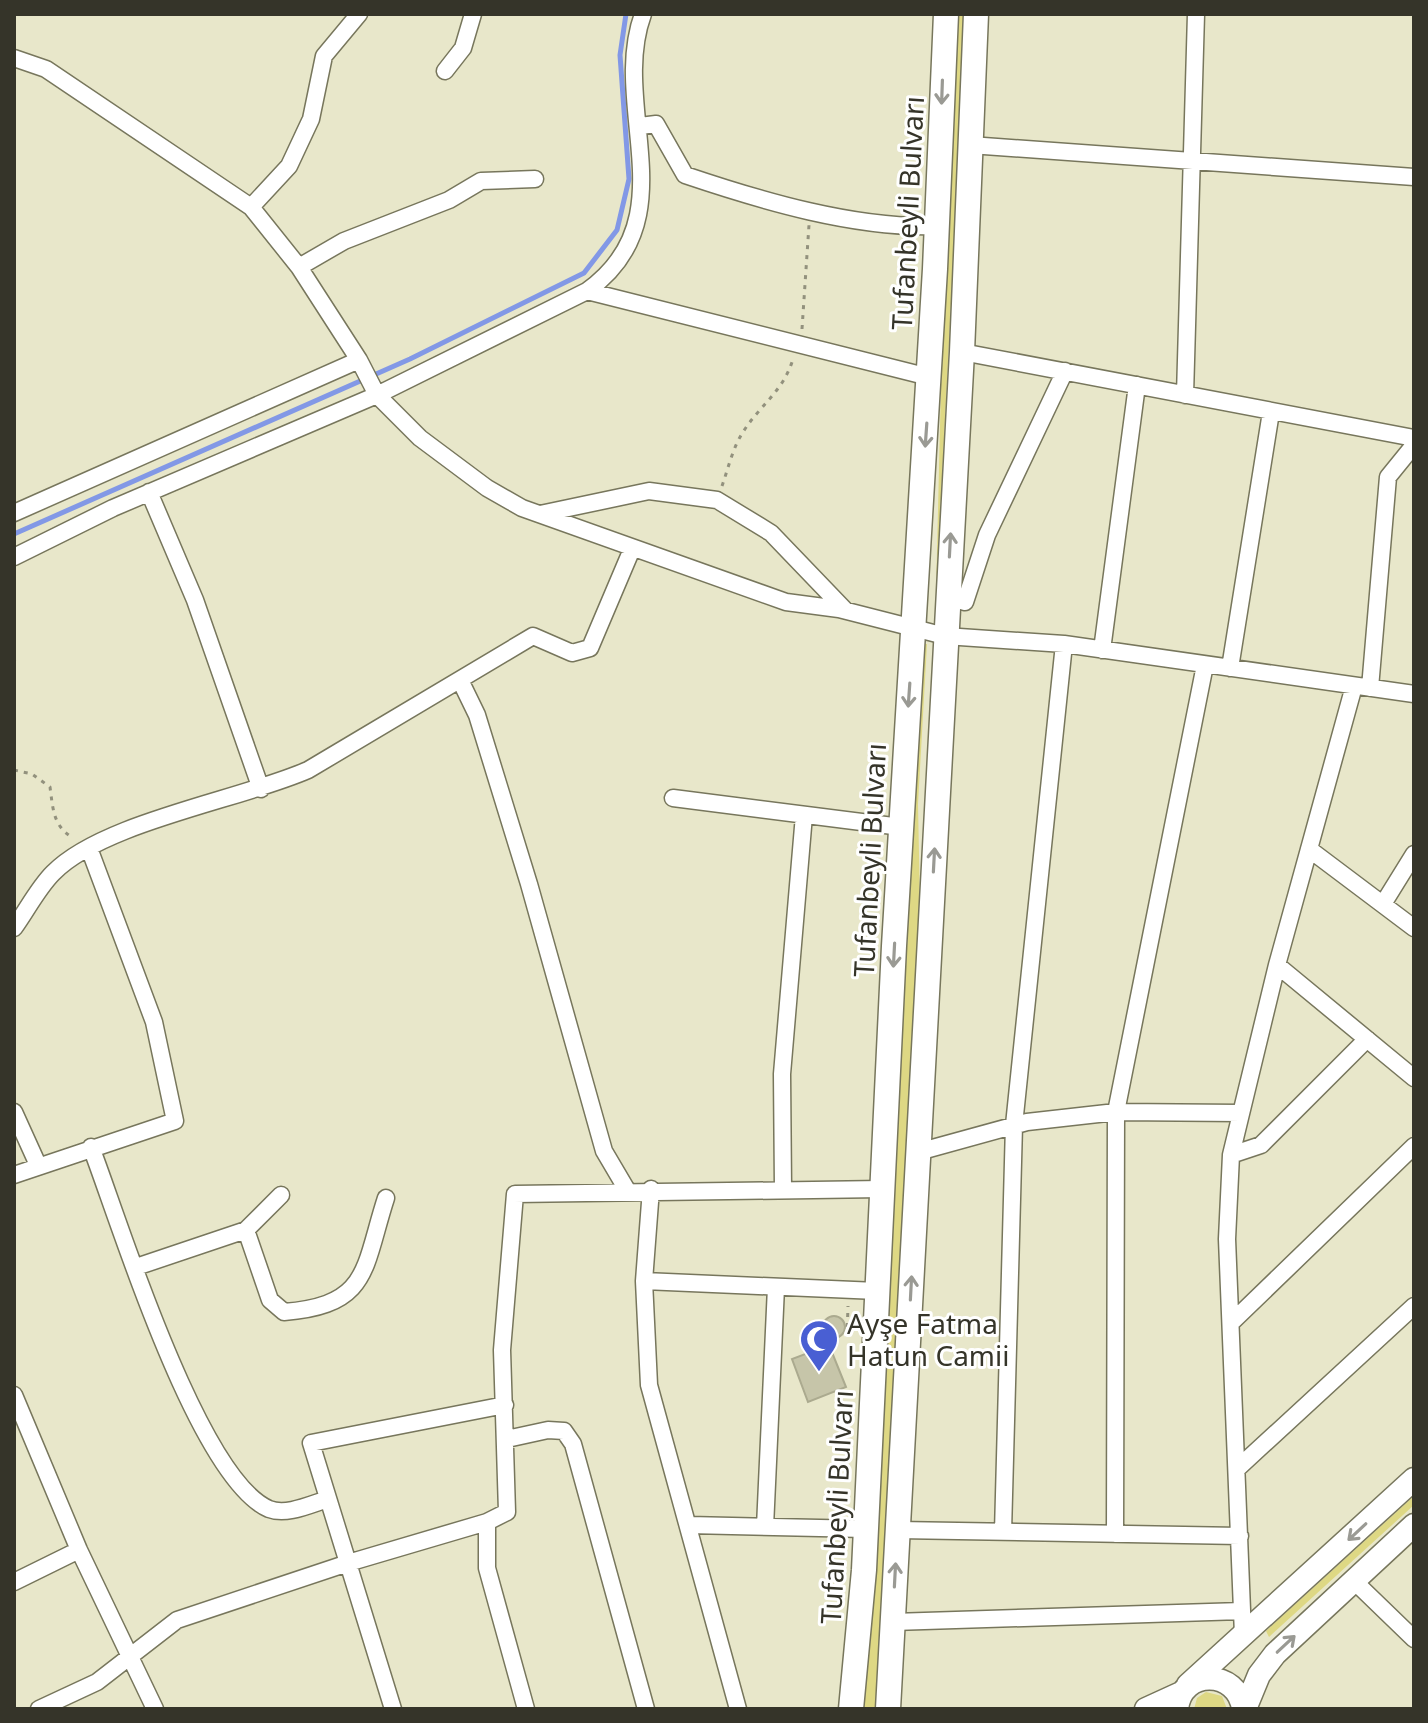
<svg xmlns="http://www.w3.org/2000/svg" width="1428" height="1723" viewBox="0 0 1428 1723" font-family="'Noto Sans',sans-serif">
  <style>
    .green { fill: #ded884 }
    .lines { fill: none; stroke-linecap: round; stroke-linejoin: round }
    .stream { stroke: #8298e6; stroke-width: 5 }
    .building { fill: #c6c5a9; stroke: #abaa8f; stroke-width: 2 }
    .minor-casing { stroke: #77765c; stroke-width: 19 }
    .major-casing { stroke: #77765c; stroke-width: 25 }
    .highway-casing { stroke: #77765c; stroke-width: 27 }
    .path { stroke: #92917d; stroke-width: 3; stroke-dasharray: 4 6; stroke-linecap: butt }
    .minor { stroke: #fff; stroke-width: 16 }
    .major { stroke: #fff; stroke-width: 22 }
    .highway { stroke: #fff; stroke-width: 24 }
    .oneway { stroke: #9a9a94 }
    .labels { text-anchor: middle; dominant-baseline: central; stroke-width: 6; stroke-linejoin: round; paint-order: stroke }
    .street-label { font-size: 28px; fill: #353429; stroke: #fff }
    .poi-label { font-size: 28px; fill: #353429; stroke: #fff; text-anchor: start }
  </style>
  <rect width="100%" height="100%" fill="#e8e7ca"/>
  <path class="green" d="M 957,14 L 966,14 L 936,593 L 942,343 Z
    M 923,644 L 927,644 L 918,804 L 920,904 L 878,1709 L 862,1709 L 873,1591 Z
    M 1414,1496 L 1414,1505 L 1269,1637 L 1266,1631 Z
    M 1206,1692 L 1222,1696 L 1227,1709 L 1194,1709 L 1197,1698 Z"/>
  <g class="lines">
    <path class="stream" d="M 14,534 L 410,359 L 584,273 L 617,230 L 629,179 L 620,55 L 626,14"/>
  </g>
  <path class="building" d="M823 1327a11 11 0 1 1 22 0a11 11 0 1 1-22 0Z
    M 829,1345 L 846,1387 L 808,1402 L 792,1359 Z"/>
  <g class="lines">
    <defs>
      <path id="minor" d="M 14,58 L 46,69 L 251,207 L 299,267 L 359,360 L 377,395 L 420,438 L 487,488 L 522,508 L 786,602 L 839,609 L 945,636 L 1064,644 L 1414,694
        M 445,71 L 463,48 L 473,14
        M 640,126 L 656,124 L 685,175 C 762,201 856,229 937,226
        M 970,145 L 1414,177
        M 251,207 L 289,166 L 311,119 L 324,56 L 359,14
        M 299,267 L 344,241 L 449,200 L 481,181 L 535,179
        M 587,291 L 929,377
        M 962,352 L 1414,438
        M 1185,395 L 1196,14
        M 149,492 L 195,600 L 261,789
        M 14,513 L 359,360
        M 540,514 L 649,491 L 717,500 L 771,533 L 845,610
        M 14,557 L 113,508 L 377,395 L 587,291 C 689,218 609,107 643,14
        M 947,597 L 965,602 L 987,535 L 1065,371
        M 1102,650 L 1137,385
        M 1230,668 L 1271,412
        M 460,680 L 477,715 L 529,884 L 604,1151 L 627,1190
        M 1370,688 L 1388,477 L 1414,445
        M 673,798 L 901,827
        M 1309,849 L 1414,928
        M 1383,904 L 1414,854
        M 14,928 C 27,910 38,888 53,873 C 103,822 240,800 308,770 L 533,636 L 572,653 L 590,648 L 632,549
        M 1277,965 L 1414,1078
        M 14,1112 L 38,1165
        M 91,1147 C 120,1223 198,1478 269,1509 C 287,1516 311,1504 328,1499
        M 918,1152 L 1027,1122 L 1116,1112 L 1241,1113
        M 1231,1155 L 1261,1145 L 1367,1039
        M 14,1175 L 175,1121 L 154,1022 L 89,848
        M 651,1189 L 644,1281 L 649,1385 L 738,1709
        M 783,1189 L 782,1074 L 804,815
        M 246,1230 L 270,1300 L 284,1312 C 370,1305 363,1269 386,1198
        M 136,1267 L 246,1230 L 281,1195
        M 644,1281 L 877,1291
        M 1233,1321 L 1414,1146
        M 14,1395 L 79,1550 L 155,1709
        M 507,1439 L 548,1430 L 564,1431 L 573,1444 L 646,1709
        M 1238,1468 L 1414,1306
        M 487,1522 L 487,1568 L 526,1709
        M 689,1525 L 866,1529
        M 765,1527 L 776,1287
        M 898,1530 L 1240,1536
        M 1003,1532 L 1014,1125 L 1064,644
        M 1115,1534 L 1116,1112 L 1205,665
        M 1353,1580 L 1414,1639
        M 14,1582 L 79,1550
        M 893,1622 L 1242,1611
        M 1243,1635 L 1227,1239 L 1231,1155 L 1277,965 L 1354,686
        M 39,1709 L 97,1682 L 177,1620 L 348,1563 L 487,1522 L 507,1512 L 502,1350 L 515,1194 L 882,1189
        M 393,1709 L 311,1443 L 505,1405"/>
      <path id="major" d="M 1188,1685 L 1414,1479
        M 1146,1709 L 1181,1693
        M 1177,1709 C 1181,1668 1238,1669 1243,1709
        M 1245,1709 L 1259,1675 L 1275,1654 L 1414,1525"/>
      <path id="highway" d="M 851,1709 L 864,1570 L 894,946 L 935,269 L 946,14
        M 888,1709 L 962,352 L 976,14"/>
    </defs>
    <use href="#minor" class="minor-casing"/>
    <use href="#major" class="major-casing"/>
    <use href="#highway" class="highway-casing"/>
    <path class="path" d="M 802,329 L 809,225
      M 722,486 C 728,469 733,447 743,432 C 760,405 783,392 793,359
      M 14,657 L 15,663
      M 14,770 L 32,774 L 50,787 C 53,809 53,826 73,838
      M 847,1337 L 848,1306"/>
    <use href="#minor" class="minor"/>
    <use href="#major" class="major"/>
    <use href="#highway" class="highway"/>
  </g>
  <defs><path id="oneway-shaft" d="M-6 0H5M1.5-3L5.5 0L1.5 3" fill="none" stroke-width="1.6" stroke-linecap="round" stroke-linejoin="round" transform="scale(2)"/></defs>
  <g class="oneway">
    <use href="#oneway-shaft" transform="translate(942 92) rotate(92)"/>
    <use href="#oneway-shaft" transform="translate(926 435) rotate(94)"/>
    <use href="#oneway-shaft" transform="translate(950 545) rotate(-87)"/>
    <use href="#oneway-shaft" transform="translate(909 695) rotate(94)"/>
    <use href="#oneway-shaft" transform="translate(934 860) rotate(-87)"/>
    <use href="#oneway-shaft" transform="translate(894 955) rotate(93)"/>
    <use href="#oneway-shaft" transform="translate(911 1288) rotate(-87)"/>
    <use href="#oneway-shaft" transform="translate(1357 1532) rotate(137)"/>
    <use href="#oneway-shaft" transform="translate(895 1575) rotate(-87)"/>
    <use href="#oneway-shaft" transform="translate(1286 1644) rotate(-43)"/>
  </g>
  <defs>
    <symbol id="mosque-pin" viewBox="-11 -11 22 30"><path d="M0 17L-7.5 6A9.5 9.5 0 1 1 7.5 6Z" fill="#495fd3" stroke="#fff"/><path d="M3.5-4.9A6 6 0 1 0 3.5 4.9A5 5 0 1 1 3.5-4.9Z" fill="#fff"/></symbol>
  </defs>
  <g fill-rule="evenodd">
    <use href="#mosque-pin" x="797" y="1317" width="44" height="60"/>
  </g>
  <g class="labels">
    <g class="street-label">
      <text transform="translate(907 213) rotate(-87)">Tufanbeyli Bulvarı</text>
      <text transform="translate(869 860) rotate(-87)">Tufanbeyli Bulvarı</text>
      <text transform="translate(836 1507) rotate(-87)">Tufanbeyli Bulvarı</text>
    </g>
    <g class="poi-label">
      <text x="847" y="1323">Ayşe Fatma<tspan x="847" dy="32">Hatun Camii</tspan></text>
    </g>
  </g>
  <rect width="1428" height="1723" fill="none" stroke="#353429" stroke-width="32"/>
</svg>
